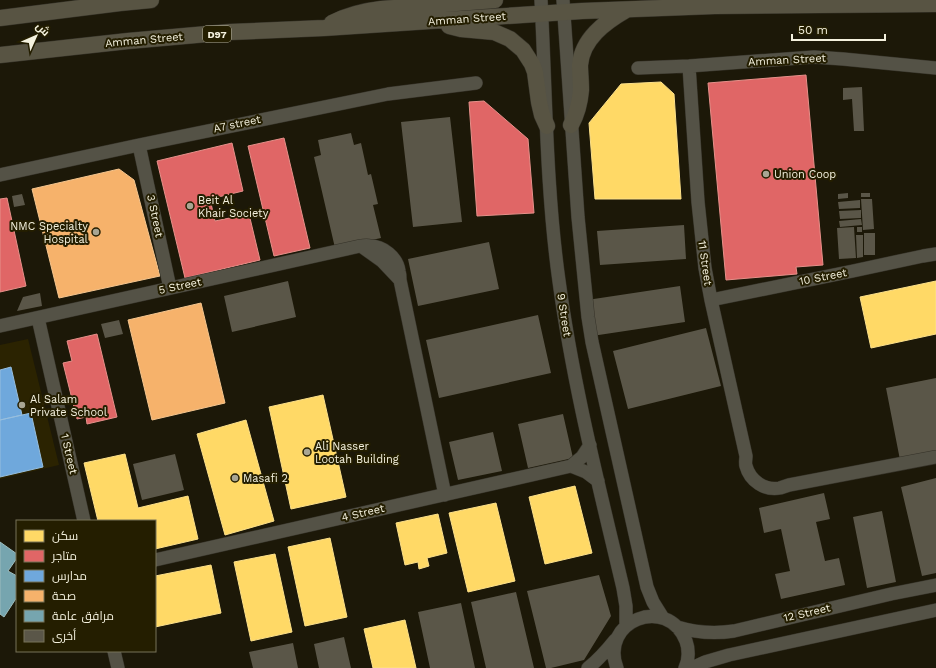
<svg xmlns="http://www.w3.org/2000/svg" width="936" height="668" viewBox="0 0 936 668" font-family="'Work Sans',Cairo,sans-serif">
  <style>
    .built { fill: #2b2301 }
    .homes { fill: #ffd966; stroke: #fce08a }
    .shops { fill: #e06666; stroke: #e6908a }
    .schools { fill: #6fa8dc; stroke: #97bedd }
    .health { fill: #f6b26b; stroke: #f5c58e }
    .public { fill: #76a5af; stroke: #9cbcbd }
    .building { fill: #5a5648 }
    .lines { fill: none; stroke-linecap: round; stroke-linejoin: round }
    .minor-casing { stroke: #363329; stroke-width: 14 }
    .major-casing { stroke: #363329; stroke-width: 17 }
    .minor { stroke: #545246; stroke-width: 13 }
    .major { stroke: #585443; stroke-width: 16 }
    .poi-dot { fill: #a8a593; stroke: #241e00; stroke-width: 1.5 }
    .labels { text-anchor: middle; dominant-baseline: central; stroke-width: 4; stroke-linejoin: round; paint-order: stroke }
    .shield { fill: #241e00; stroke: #b6b29b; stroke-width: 1 }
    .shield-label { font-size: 10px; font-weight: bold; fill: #f4f1de }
    .street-label { font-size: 11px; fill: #f4f1de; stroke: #241e00 }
    .poi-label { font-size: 11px; fill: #f4f1de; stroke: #241e00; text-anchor: start }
  </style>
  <rect width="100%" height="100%" fill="#1c1808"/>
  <path class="built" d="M 28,339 L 59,465 L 0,479 L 0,345 Z"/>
  <path class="homes" d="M 661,82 L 674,94 L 681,199 L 595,199 L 589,123 L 621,84 Z
    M 936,281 L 936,334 L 871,348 L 860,297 Z
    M 323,395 L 346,497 L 291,509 L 269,407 Z
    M 246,420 L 274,521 L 225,535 L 197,434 Z
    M 125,454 L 138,508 L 188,496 L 198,539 L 155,549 L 155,521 L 98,521 L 84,463 Z
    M 575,486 L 592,553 L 545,564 L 529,497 Z
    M 496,503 L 515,581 L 468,592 L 449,513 Z
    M 438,514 L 447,553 L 427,558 L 429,566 L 419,569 L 418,562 L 405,565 L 396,523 Z
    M 330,538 L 347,617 L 305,626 L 288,547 Z
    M 275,554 L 292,632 L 251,641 L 234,562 Z
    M 211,565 L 221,613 L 155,627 L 155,576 Z
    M 405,620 L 416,668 L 373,668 L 364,629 Z"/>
  <path class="shops" d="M 806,75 L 823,265 L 796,267 L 797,274 L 726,280 L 708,83 Z
    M 484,101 L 528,139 L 534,213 L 477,216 L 469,102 Z
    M 284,138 L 310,248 L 274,256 L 248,146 Z
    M 232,143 L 243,191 L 210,199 L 215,221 L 249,214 L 260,260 L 185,278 L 157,161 Z
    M 7,198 L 26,286 L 0,292 L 0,199 Z
    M 97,334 L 117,417 L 87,424 L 86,417 L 77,419 L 63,363 L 72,361 L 67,341 Z"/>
  <path class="schools" d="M 11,367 L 22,415 L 0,420 L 0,370 Z
    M 31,413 L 43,467 L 0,477 L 0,420 Z"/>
  <path class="health" d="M 119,169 L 134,180 L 160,276 L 59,298 L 32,189 Z
    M 201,303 L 225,403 L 152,420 L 128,320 Z"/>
  <path class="public" d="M 0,542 L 17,554 L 17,558 L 8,571 L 17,576 L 17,597 L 4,617 L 0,614 Z"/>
  <path class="building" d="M 862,87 L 864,131 L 854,131 L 852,99 L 843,100 L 843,88 Z
    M 450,117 L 462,222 L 413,227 L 401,122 Z
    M 351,133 L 354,145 L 361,143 L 368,175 L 371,174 L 378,204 L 373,205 L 381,238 L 335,248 L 314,157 L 321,155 L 318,140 Z
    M 848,193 L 848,198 L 838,199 L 838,194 Z
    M 861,193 L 870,193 L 870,197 L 861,197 Z
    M 22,194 L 25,205 L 14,207 L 12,196 Z
    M 861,199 L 872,199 L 874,229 L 863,230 Z
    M 860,200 L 860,208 L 839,209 L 838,202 Z
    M 861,210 L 861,218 L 840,219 L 839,211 Z
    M 861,219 L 862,225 L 840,227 L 839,221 Z
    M 684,225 L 686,259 L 600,265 L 597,231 Z
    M 854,227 L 856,258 L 839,259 L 837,228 Z
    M 857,227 L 862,227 L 862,232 L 857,232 Z
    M 864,233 L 875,233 L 875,255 L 864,255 Z
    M 856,235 L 863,235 L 863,257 L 857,258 Z
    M 489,242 L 499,289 L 418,306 L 408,259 Z
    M 288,281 L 296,317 L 232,332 L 224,296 Z
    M 680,286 L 685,322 L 592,336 L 587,300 Z
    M 40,293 L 42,306 L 17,311 L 23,297 Z
    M 538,315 L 551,373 L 439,398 L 426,340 Z
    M 119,320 L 123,334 L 105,338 L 101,324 Z
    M 706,328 L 721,386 L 628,409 L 613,351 Z
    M 936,378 L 936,453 L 900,460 L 886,388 Z
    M 563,414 L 573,458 L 528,468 L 518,424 Z
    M 493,432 L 502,471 L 458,480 L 449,442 Z
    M 175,454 L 184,490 L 142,500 L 133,464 Z
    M 936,478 L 936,573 L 922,576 L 901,487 Z
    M 824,493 L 830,519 L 816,522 L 825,561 L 839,558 L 845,585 L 781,599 L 775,574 L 790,571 L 781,529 L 764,533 L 759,508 Z
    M 882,511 L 896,582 L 867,588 L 853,517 Z
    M 599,575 L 611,616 L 584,660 L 551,668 L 546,668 L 527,591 Z
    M 516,592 L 534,668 L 486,668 L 471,602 Z
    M 461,603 L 475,668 L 430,668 L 418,612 Z
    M 344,637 L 351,668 L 319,668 L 314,644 Z
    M 293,643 L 298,668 L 253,668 L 249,652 Z"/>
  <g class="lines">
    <defs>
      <path id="minor" d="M 541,0 C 546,93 546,188 559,281 C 573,385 599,486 623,588 L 626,606 L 626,625
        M 563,0 L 578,217 L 588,317 L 592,342 L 647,587 L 653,602 L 663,618
        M 689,66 L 698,202 L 705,268 L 711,300 L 746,456 C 746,459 745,463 746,466 C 750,481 765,491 780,488 C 783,487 786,486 789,485 L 936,457
        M 638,68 L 689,66 L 814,57 L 843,59 L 936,68
        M 139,145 L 170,288
        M 0,175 L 139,145 L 388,94 L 476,83
        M 361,246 L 382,261 L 400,280
        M 711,300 L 853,271 L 923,256 L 936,254
        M 38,318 L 84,521
        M 0,326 L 360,246 C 363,246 367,245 370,246 C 383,246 397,257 399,271 C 400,274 400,277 400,280 L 445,495
        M 571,466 L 586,472 L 598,481
        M 155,560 L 571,466 L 582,457 L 590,445
        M 677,627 C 697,633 714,634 734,631 L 891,594 L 936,585
        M 114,651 L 118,668
        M 588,668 C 598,660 607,650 615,640
        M 617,668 C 599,621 667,594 686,641 C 689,649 689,660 685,668
        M 692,668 L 705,662 L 729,655 L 936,610"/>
      <path id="major" d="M 0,18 L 120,3 L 151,0
        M 332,23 C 348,15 364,11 381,9 L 495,0
        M 449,26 L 461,29 L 494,32 L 510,39 L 523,50 L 532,64 L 535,72 L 539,102 L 542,115 L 547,126
        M 0,55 L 128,41 L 230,32 L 324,28 L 582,11 L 715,6 L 936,4
        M 571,125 C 577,114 580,102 581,90 C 581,81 580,73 580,65 C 582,39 605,22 626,10"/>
    </defs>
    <use href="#minor" class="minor-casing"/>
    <use href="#major" class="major-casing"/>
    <use href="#minor" class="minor"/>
    <use href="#major" class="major"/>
  </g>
  <g class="poi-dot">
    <circle cx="766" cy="174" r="4"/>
    <circle cx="190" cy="206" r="4"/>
    <circle cx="96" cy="232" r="4"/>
    <circle cx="22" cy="405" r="4"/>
    <circle cx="307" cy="452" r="4"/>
    <circle cx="235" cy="478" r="4"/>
  </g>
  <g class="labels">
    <rect class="shield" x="203" y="26" width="28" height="16" rx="3"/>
    <g class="shield-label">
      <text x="217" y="34">D97</text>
    </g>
    <g class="street-label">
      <text transform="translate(467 19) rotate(-4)">Amman Street</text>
      <text transform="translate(144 40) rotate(-5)">Amman Street</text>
      <text transform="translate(787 60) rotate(-3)">Amman Street</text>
      <text transform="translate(237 124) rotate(-12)">A7 street</text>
      <text transform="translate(155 216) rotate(78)">3 Street</text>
      <text transform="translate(705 263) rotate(82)">11 Street</text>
      <text transform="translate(823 277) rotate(-11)">10 Street</text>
      <text transform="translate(180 286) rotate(-12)">5 Street</text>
      <text transform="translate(564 315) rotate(81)">9 Street</text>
      <text transform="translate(69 454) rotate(77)">1 Street</text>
      <text transform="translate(363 513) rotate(-13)">4 Street</text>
      <text transform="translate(807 613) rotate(-13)">12 Street</text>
    </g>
    <g class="poi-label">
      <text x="774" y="174">Union Coop</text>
      <text x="198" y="200">Beit Al<tspan x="198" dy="13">Khair Society</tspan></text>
      <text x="88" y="226" text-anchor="end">NMC Specialty<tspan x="88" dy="13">Hospital</tspan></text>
      <text x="30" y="399">Al Salam<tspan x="30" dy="13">Private School</tspan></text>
      <text x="315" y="446">Ali Nasser<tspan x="315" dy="13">Lootah Building</tspan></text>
      <text x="243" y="478">Masafi 2</text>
    </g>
  </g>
  <rect x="16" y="520" width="140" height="132" fill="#241e00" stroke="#777259"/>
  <rect x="24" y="530" width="20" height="12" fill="#ffd966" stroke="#777259"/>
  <text x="52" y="540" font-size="12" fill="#f4f1de">سكن</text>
  <rect x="24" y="550" width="20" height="12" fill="#e06666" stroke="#777259"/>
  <text x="52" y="560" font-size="12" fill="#f4f1de">متاجر</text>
  <rect x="24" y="570" width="20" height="12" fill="#6fa8dc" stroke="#777259"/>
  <text x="52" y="580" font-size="12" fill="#f4f1de">مدارس</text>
  <rect x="24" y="590" width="20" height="12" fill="#f6b26b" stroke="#777259"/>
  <text x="52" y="600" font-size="12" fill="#f4f1de">صحة</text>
  <rect x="24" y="610" width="20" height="12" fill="#76a5af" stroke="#777259"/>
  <text x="52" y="620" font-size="12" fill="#f4f1de">مرافق عامة</text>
  <rect x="24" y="630" width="20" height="12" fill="#5a5648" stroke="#777259"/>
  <text x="52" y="640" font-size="12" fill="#f4f1de">أخرى</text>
  <g transform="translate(36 36) rotate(45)" stroke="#241e00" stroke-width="3" paint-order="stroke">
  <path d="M0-3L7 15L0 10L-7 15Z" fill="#f4f1de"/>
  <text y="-6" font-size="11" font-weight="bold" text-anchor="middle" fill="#f4f1de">ش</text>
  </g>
  <path d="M792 34v6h93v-6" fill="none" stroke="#f4f1de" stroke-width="2"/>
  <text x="798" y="34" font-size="12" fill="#f4f1de" stroke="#241e00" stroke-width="3" paint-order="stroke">50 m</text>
</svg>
